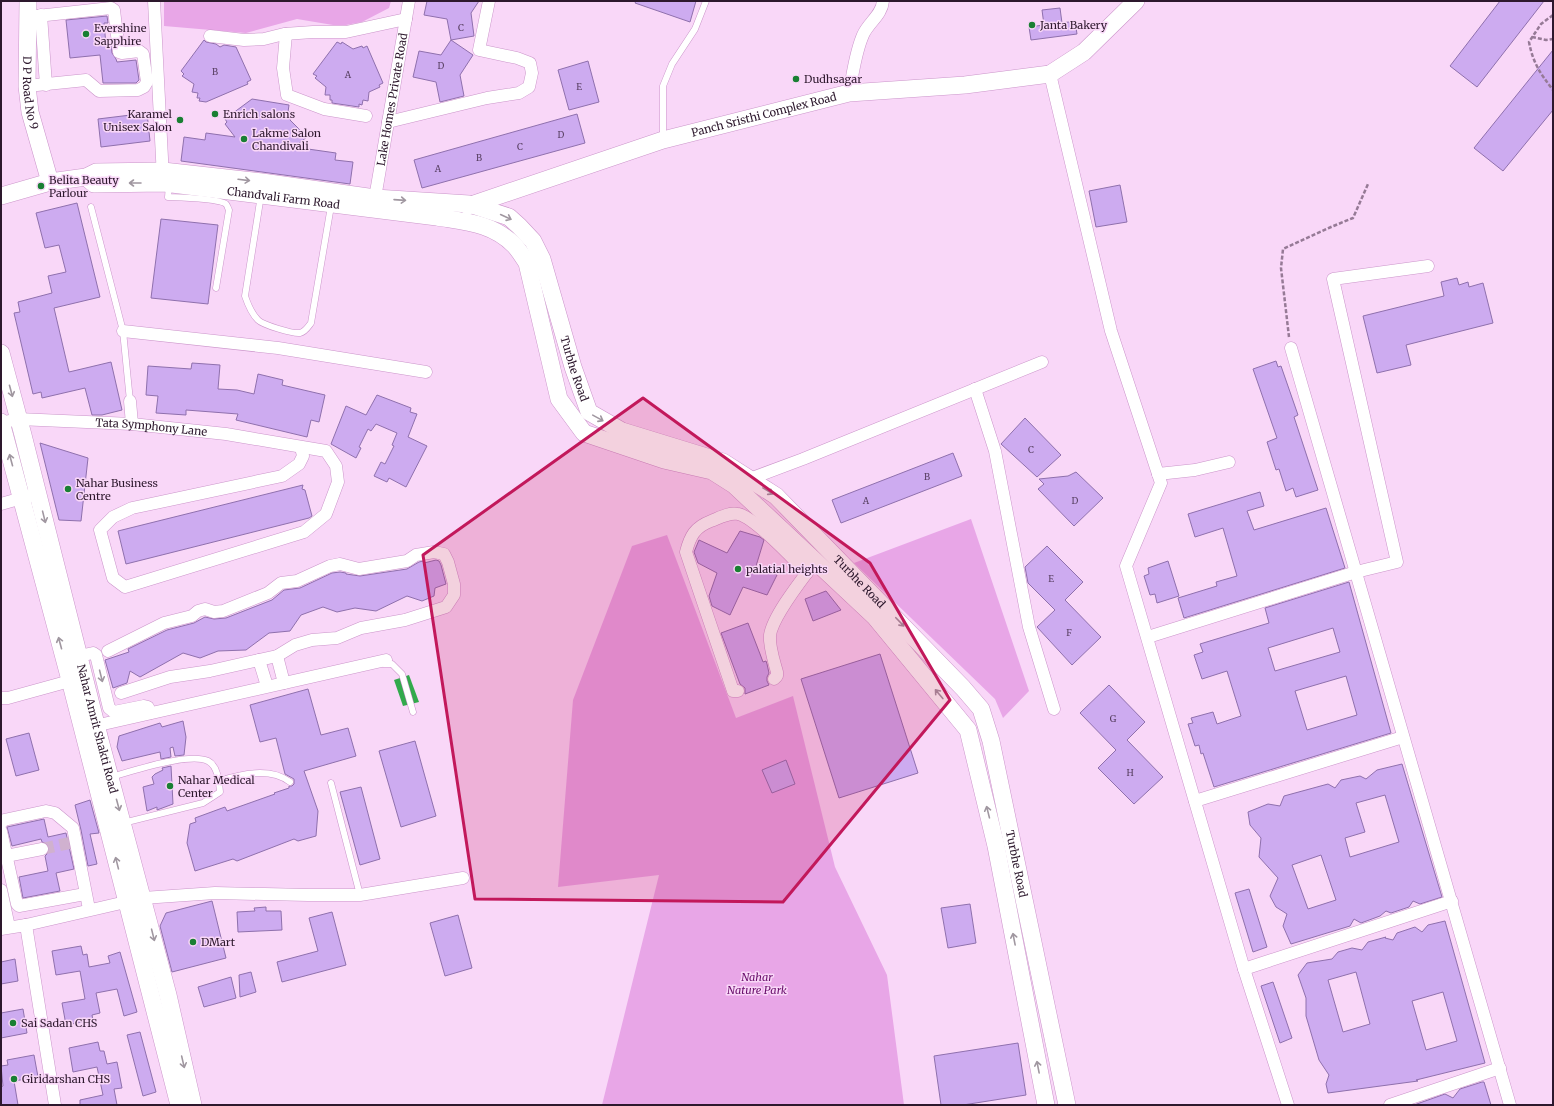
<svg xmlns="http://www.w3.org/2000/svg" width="1554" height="1106" viewBox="0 0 1554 1106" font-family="Merriweather,serif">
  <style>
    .green { fill: #e8a6e7 }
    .water { fill: #32aa4c }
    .building { fill: #cdabf0; stroke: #8f70ad; fill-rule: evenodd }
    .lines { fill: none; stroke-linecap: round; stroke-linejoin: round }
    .street-tunnel { stroke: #d0b1cf; stroke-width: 12; stroke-dasharray: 12 6; stroke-linecap: butt }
    .lane-casing { stroke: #cb95ca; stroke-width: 7 }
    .street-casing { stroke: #cb95ca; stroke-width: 13 }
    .secondary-casing { stroke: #cb95ca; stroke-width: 18 }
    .path { stroke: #967a96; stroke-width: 2.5; stroke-dasharray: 4 2; stroke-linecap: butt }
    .lane { stroke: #fff; stroke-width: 6 }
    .street { stroke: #fff; stroke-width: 12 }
    .secondary { stroke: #fff; stroke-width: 17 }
    .oneway { stroke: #a097a0 }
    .marked { fill: #c2185b; fill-opacity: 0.2; stroke: #c2185b; stroke-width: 3; stroke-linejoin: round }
    .poi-dot { fill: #197f33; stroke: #f9d7f8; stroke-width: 1.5 }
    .labels { text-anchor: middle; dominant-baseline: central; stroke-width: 3; stroke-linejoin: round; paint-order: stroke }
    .number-label { font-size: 9px; fill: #553d5e }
    .poi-label { font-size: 11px; fill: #2d182d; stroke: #f9d7f8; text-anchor: start }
    .street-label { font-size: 11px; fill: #2d182d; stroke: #f9d7f8 }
    .park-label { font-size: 11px; font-style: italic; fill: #670b69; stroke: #f9d7f8 }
  </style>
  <rect width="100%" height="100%" fill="#f9d7f8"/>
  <path class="green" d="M 164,1 L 391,1 L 389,8 L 362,22 L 346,25 L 333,25 L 297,19 L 246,33 L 164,26 Z
    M 971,519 L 1029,691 L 1003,718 L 995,699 L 854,563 Z
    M 667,535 L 736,718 L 793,696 L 835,867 L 887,975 L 904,1105 L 602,1105 L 659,875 L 558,887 L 573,700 L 632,546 Z"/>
  <path class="water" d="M 409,675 L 419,702 L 403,706 L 394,680 Z"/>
  <path class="building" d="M 427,1 L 479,1 L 471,13 L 474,36 L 451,40 L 447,19 L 424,15 Z
    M 636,1 L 696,1 L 690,22 L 635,3 Z
    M 1500,1 L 1544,1 L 1477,87 L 1450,66 Z
    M 1060,8 L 1062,23 L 1075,21 L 1077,34 L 1031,40 L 1029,27 L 1044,25 L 1042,10 Z
    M 107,16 L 108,23 L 104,23 L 106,45 L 111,44 L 112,53 L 116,59 L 117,62 L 136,60 L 139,80 L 136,83 L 103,83 L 100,55 L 70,58 L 66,20 Z
    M 204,40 L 206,42 L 216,44 L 220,47 L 224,45 L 236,47 L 251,80 L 247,82 L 248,84 L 206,102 L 199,101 L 200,98 L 197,98 L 198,93 L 192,92 L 194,84 L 182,76 L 184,74 L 181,71 Z
    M 451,40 L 473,55 L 460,75 L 464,96 L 440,102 L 436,82 L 413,77 L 419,51 L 441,55 Z
    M 337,42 L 341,44 L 342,42 L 353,49 L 362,46 L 363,48 L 367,46 L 383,83 L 379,85 L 380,87 L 369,92 L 368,101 L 363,100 L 362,105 L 359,104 L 359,107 L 332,103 L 332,100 L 330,100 L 330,95 L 325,95 L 326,87 L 315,78 L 317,76 L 313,74 Z
    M 1553,50 L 1553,110 L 1503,171 L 1474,148 Z
    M 588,61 L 599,102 L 569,110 L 558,70 Z
    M 252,99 L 289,105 L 288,112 L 291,112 L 290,120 L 307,137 L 294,147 L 336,153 L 335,160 L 353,162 L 350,184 L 181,161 L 184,137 L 205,140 L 206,133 L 235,137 L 225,124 L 227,122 L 225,119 Z
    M 147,113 L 150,141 L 101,147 L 98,119 Z
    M 577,114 L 585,143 L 422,188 L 414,160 Z
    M 1120,185 L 1127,222 L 1096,227 L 1089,191 Z
    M 77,203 L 100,297 L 54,308 L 69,372 L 111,362 L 122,410 L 102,415 L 92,415 L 85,388 L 42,398 L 41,392 L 33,394 L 14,313 L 20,312 L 18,302 L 52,293 L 48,276 L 66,272 L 59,245 L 45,248 L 36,213 Z
    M 161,219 L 218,225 L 208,304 L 151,298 Z
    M 1457,278 L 1459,285 L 1468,282 L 1469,287 L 1483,283 L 1493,323 L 1406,345 L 1411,365 L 1377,373 L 1363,316 L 1444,296 L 1441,282 Z
    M 1276,361 L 1278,367 L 1281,366 L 1298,415 L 1294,417 L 1318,490 L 1296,497 L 1293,488 L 1286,491 L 1279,469 L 1276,470 L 1267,442 L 1277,438 L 1253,369 Z
    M 192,363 L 220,365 L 218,389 L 237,390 L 254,394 L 258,374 L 283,380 L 282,385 L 325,395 L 319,422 L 311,420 L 307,437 L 236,420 L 238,414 L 186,410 L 186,415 L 156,413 L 158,396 L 146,395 L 148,366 L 191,369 Z
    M 377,395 L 411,408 L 410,412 L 417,414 L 408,437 L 427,446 L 406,487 L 389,478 L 387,482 L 374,476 L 381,462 L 385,464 L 394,446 L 392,445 L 397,433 L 376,424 L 371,431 L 368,429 L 359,447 L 361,448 L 356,458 L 331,444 L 346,406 L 366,415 Z
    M 1025,418 L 1061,455 L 1037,477 L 1001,444 Z
    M 40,443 L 88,458 L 81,521 L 59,520 Z
    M 953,453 L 962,476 L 841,523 L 832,500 Z
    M 1076,472 L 1103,498 L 1074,526 L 1038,489 L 1044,484 L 1039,479 L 1068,476 Z
    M 303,485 L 302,489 L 305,490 L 312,516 L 309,518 L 126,564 L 118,531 Z
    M 1260,492 L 1264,506 L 1247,511 L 1254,530 L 1326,508 L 1345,568 L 1184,618 L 1178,598 L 1217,586 L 1216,582 L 1237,576 L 1223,528 L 1195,537 L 1188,514 Z
    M 740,531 L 760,537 L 764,540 L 756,566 L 777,575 L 767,595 L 743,587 L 730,615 L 712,606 L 709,596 L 717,573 L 698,563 L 694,552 L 699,540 L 727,553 Z
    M 1047,546 L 1083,582 L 1065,600 L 1101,637 L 1072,665 L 1037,627 L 1055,610 L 1028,583 L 1025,567 Z
    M 436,560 L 439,561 L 441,565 L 446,584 L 435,588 L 434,596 L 422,601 L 407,596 L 376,611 L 355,608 L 337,612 L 323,607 L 301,615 L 290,631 L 269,633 L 246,650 L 218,651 L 200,658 L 183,653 L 140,677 L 130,671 L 127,683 L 113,688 L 105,660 L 129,652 L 128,649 L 167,630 L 194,623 L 205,617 L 214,619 L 226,618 L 272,600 L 284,590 L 300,588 L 332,573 L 340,572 L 346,573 L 346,574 L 360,576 L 407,569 L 419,562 L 423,561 L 424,563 Z
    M 1168,561 L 1179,596 L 1157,603 L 1155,594 L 1150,595 L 1144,576 L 1149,574 L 1148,568 Z
    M 1349,582 L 1391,733 L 1214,787 L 1203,753 L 1201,754 L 1199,745 L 1195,746 L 1188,724 L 1193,723 L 1191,718 L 1213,712 L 1217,724 L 1241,716 L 1227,671 L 1202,679 L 1194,655 L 1203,652 L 1200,644 L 1269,623 L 1265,608 ZM 1333,628 L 1340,652 L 1275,671 L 1268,648 ZM 1346,676 L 1357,715 L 1307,730 L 1295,691 Z
    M 826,591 L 841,610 L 813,621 L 805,599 Z
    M 748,623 L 760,654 L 763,662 L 766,661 L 767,664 L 769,673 L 767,677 L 767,681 L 769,685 L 745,694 L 745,688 L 740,684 L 721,633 Z
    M 880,654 L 918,773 L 839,798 L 801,679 Z
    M 1109,685 L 1145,722 L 1127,740 L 1163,777 L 1134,804 L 1098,768 L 1116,750 L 1080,713 Z
    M 308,689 L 321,735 L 348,728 L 356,756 L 304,771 L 318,811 L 316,836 L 298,841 L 294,839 L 237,861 L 233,859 L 195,871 L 187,843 L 190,824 L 196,822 L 195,818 L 225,807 L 227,811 L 275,794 L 274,793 L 289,788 L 289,786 L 292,786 L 294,784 L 294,779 L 285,774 L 276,738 L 260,742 L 250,705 Z
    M 183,721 L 186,737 L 184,755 L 175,756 L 173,747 L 170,748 L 171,757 L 161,759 L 160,752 L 122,761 L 117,747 L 119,736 L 160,723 L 162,727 Z
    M 29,733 L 39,770 L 16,776 L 6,739 Z
    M 415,741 L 436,816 L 401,827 L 379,751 Z
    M 786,760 L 795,784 L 772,793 L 762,770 Z
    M 1402,764 L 1442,897 L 1420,904 L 1413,901 L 1409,907 L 1391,913 L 1386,911 L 1380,916 L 1361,923 L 1354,919 L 1350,926 L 1291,944 L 1283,926 L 1287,914 L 1276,907 L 1270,896 L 1278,878 L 1259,857 L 1261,838 L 1250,825 L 1248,812 L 1268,804 L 1280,806 L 1284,796 L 1328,784 L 1335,788 L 1341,780 L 1360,776 L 1366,779 L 1377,770 ZM 1385,795 L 1399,842 L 1350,857 L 1345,838 L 1365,832 L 1356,803 ZM 1321,855 L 1336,900 L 1308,909 L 1292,865 Z
    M 171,766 L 173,804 L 157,810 L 157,807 L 147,811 L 143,787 L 154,784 L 152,777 L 155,774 L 163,770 L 162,768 Z
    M 361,787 L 380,859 L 360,865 L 340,792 Z
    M 90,800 L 99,833 L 90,834 L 97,864 L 88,866 L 81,830 L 75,805 Z
    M 44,819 L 48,837 L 66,833 L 74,869 L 56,873 L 60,891 L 23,898 L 19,877 L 48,871 L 45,856 L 49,852 L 49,847 L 47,844 L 42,842 L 41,839 L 12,846 L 7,827 Z
    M 1249,889 L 1267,947 L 1253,952 L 1235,893 Z
    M 212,901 L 226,958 L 172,972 L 160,926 L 166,913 Z
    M 970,904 L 976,943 L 948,948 L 941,908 Z
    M 266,907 L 266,911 L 281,911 L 282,930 L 238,932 L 237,912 L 255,911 L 254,908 Z
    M 332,912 L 346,965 L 282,982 L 277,962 L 318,951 L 309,918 Z
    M 458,915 L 472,968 L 445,976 L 430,923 Z
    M 1445,921 L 1485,1063 L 1416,1080 L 1418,1081 L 1328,1093 L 1326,1084 L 1329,1075 L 1319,1060 L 1306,1016 L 1306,998 L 1298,975 L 1307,963 L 1332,959 L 1338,952 L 1352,948 L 1362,950 L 1368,942 L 1386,937 L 1385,938 L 1393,940 L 1397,933 L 1415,927 L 1422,932 L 1428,925 ZM 1356,972 L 1370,1024 L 1343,1032 L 1328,980 ZM 1443,992 L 1457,1041 L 1426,1050 L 1412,1001 Z
    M 81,946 L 83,955 L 87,954 L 89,967 L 110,963 L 108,956 L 120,952 L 137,1012 L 124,1016 L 117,989 L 96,993 L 100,1013 L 92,1015 L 93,1020 L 66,1025 L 62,1003 L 85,999 L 80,971 L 56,975 L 52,951 Z
    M 15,959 L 18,981 L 1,984 L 1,962 Z
    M 251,972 L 256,992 L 240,997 L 239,975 Z
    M 231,977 L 236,998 L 204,1007 L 198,987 Z
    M 1273,982 L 1292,1038 L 1280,1043 L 1261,986 Z
    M 23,1009 L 27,1033 L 1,1038 L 1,1013 Z
    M 140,1032 L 156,1092 L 143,1096 L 127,1035 Z
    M 98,1042 L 100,1051 L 104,1051 L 107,1064 L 117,1062 L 122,1088 L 114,1089 L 117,1105 L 80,1105 L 80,1100 L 103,1095 L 97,1067 L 73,1072 L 69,1048 Z
    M 1018,1043 L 1026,1095 L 963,1105 L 941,1105 L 934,1056 Z
    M 34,1055 L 38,1077 L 14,1081 L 18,1105 L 1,1105 L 1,1087 L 3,1086 L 1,1066 L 8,1065 L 7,1060 Z
    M 1482,1082 L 1484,1082 L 1491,1105 L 1414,1105 L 1445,1094 L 1453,1098 L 1460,1089 Z"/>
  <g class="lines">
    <path class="street-tunnel" d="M 42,849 L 74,842"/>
    <defs>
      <path id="lane" d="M 663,139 L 663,86 L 672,64 L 695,29 L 706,1
        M 169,185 L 168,197 C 178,197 220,199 226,204 C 227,205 228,208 229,210 L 216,288
        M 261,195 L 245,296 C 248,305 251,313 258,320 C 263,325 293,334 300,333 C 305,332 308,327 311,323 L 331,206
        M 91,207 L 123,331 L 130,401
        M 384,664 L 392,664 L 402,674 L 413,712
        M 111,777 C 132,771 190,752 208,761 C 218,766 219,782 220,792 L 203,803 L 123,823
        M 219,781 C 241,774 270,767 290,782
        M 331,783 L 360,895"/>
      <g id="street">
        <path d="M 154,1 L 163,178"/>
        <path d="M 41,15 L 46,85"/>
        <path d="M 286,34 L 283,68 L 287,95 L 324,109 L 366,116"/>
        <path d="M 210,36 L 244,40 L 264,39 L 284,34 L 313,32 L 346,32 L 406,19"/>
        <path d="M 1050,74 L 1111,331 L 1161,483 L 1126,566 L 1244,969 L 1288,1105"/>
        <path d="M 27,86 L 86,80 L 99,91 L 138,90 L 144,87 L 147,82 L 143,54 L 139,51 L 122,53 L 119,52 L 114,10 L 111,8 L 28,17"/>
        <path d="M 849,93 C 853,74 855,53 863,35 C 868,23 882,15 883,1"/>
        <path d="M 388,122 L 487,98 L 519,93 L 529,87 L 532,73 L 530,63 L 517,58 L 479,50 L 489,1"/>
        <path id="s1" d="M 375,198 L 409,1"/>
        <path d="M 123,331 L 278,348 L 426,372"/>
        <path d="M 1291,348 L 1510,1105"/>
        <path d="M 975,389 L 995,451 L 1029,627 L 1054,709"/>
        <path d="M 130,401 L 132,424"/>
        <path id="s2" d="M 1,423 L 18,419 L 132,424 L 226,434 L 326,451 L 336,466 L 338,482 L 326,514 L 304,532 L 125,587 L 113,578 L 100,530 L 113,517 L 132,508 L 282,476 L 299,464 L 303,456 L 301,447"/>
        <path d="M 1158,474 L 1195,470 L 1229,462"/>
        <path d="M 744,481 L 803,459 L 1042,362"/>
        <path d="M 1,504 L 29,496"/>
        <path d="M 1148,637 L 1356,572 L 1397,562 L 1333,279 L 1428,266"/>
        <path d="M 108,651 L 164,623 L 192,616 L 198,611 L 205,609 L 214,612 L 223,611 L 268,593 L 281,583 L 297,581 L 330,566 L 340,564 L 359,569 L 407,561 L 416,555 L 434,552 L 444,554 L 448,562 L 454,584 L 454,595 L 446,607 L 405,620 L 361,628 L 337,638 L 312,640 L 295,645 L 277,656 L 210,671 L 170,677 L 121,693"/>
        <path d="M 79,656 L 93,653 L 96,655 L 109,708 L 114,712 L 144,706 L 148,707 L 150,713"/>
        <path d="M 277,656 L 284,683"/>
        <path d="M 259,660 L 267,686"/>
        <path d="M 774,679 L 777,676 L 777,672 C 774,661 769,647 770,635 C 773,616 800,582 812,566"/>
        <path d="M 738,691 L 733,691 L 686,552 C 690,536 695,527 711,521 C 719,518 729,512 738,514 C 755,517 793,559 807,573"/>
        <path d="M 1,698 L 8,698 L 77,679"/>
        <path d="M 90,727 L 386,660"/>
        <path d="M 1195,801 L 1403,737"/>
        <path d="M 1,823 L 4,820 L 46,811 L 55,813 L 73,828 L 89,909"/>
        <path d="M 1,831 L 17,904 L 19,906 L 85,894"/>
        <path d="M 1,857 L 42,849"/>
        <path d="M 1,890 L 9,927"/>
        <path d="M 26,925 L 55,1105"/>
        <path d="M 1,929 L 26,925 L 143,898 L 215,893 L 308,895 L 360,895 L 463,878"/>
        <path d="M 1244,969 L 1452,901"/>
        <path d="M 1390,1105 L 1500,1068"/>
      </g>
      <g id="secondary">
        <path id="s3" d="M 28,1 L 27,86 L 30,112 L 50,182"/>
        <path id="s4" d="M 86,177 L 94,184 L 164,183 L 437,217 C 466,222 492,223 514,245 C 519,250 523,257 527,263 L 559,399 L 584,433 L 664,460 L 712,471 L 734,485 L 875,617 L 968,730 L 996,846 L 1046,1105"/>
        <path id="s5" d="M 1,196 L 50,182 L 86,177 L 96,172 L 163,171 L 262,182 L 375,198 L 469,204 L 509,217 L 519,226 L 533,241 L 542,259 L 573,367 L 589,412 L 622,431 L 723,462 L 776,496 L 963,688 L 981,709 L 991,741 L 1067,1105"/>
        <path id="s6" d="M 468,206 L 663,140 L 849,93 L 965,85 L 1050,74 L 1084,52 L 1136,1"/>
        <path id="s7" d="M 1,353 L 23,435 L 100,740 L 168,995 L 193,1105"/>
        <path d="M 1,422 L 70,680 L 179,1105"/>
      </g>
    </defs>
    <use href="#lane" class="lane-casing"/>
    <use href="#street" class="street-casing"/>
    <use href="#secondary" class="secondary-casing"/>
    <path class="path" d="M 1553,15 L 1541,24 L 1529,42 C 1533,63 1540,73 1553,90
      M 1532,37 L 1546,40 L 1553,39
      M 1289,337 L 1281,268 L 1283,249 L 1331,227 L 1353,218 L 1368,184"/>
    <use href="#lane" class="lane"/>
    <use href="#street" class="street"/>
    <use href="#secondary" class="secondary"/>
  </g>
  <defs><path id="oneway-shaft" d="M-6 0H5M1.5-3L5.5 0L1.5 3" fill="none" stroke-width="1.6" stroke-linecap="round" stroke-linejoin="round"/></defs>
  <g class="oneway">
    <use href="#oneway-shaft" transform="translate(244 180) rotate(7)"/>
    <use href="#oneway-shaft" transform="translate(135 183) rotate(180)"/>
    <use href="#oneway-shaft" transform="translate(400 200) rotate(4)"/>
    <use href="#oneway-shaft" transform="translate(506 217) rotate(25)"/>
    <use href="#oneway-shaft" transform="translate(11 391) rotate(75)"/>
    <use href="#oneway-shaft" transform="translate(598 418) rotate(29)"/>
    <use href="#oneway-shaft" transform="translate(11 460) rotate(-105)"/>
    <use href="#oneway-shaft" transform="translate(768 491) rotate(32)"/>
    <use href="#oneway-shaft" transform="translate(44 517) rotate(76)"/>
    <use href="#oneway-shaft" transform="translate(900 622) rotate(46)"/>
    <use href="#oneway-shaft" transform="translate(60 643) rotate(-105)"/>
    <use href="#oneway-shaft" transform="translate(101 676) rotate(76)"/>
    <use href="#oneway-shaft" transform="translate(939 694) rotate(-130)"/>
    <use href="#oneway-shaft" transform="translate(118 805) rotate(75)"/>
    <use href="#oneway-shaft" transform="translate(988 812) rotate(-104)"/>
    <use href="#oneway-shaft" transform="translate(117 863) rotate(-104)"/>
    <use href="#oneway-shaft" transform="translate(153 935) rotate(76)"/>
    <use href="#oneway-shaft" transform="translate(1014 939) rotate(-101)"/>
    <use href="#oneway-shaft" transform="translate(183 1062) rotate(77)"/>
    <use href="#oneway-shaft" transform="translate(1038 1067) rotate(-101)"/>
  </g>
  <path class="marked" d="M 643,398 L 870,563 L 950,700 L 783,902 L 475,899 L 423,555 Z"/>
  <g class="poi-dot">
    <circle cx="1032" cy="25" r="4"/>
    <circle cx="86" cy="34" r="4"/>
    <circle cx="796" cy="79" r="4"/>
    <circle cx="215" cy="114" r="4"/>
    <circle cx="180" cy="120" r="4"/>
    <circle cx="244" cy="139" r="4"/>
    <circle cx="41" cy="186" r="4"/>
    <circle cx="68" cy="489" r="4"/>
    <circle cx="738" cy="569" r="4"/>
    <circle cx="170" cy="786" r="4"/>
    <circle cx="193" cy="942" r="4"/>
    <circle cx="13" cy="1023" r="4"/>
    <circle cx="14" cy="1079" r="4"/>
  </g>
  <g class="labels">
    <g class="number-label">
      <text x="461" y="27">C</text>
      <text x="441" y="65">D</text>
      <text x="215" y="71">B</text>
      <text x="348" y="74">A</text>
      <text x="579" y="86">E</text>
      <text x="561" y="134">D</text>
      <text x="520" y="146">C</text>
      <text x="479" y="157">B</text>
      <text x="438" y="168">A</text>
      <text x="1031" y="449">C</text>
      <text x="927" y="476">B</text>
      <text x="866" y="500">A</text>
      <text x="1075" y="500">D</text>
      <text x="1051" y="578">E</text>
      <text x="1069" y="632">F</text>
      <text x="1113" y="718">G</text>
      <text x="1130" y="772">H</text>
    </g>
    <g class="poi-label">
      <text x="1040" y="25">Janta Bakery</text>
      <text x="94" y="28">Evershine<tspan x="94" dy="13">Sapphire</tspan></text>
      <text x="804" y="79">Dudhsagar</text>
      <text x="172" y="114" text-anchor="end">Karamel<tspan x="172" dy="13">Unisex Salon</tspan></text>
      <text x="223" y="114">Enrich salons</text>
      <text x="252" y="133">Lakme Salon<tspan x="252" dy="13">Chandivali</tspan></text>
      <text x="49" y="180">Belita Beauty<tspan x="49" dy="13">Parlour</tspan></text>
      <text x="76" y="483">Nahar Business<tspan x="76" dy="13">Centre</tspan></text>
      <text x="746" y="569">palatial heights</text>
      <text x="178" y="780">Nahar Medical<tspan x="178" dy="13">Center</tspan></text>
      <text x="201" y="942">DMart</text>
      <text x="21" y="1023">Sai Sadan CHS</text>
      <text x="22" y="1079">Giridarshan CHS</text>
    </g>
    <g class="street-label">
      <text stroke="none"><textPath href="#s3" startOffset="92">D P Road No 9</textPath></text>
      <text stroke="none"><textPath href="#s1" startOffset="100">Lake Homes Private Road</textPath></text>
      <text stroke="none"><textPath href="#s6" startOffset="310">Panch Sristhi Complex Road</textPath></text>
      <text stroke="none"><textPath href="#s4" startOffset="201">Chandvali Farm Road</textPath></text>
      <text stroke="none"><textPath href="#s5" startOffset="684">Turbhe Road</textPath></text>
      <text stroke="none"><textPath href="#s2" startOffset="151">Tata Symphony Lane</textPath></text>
      <text stroke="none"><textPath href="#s5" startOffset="1056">Turbhe Road</textPath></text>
      <text stroke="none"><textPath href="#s7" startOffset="388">Nahar Amrit Shakti Road</textPath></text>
      <text stroke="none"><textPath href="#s5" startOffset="1391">Turbhe Road</textPath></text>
    </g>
    <g class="park-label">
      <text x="757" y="977">Nahar<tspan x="757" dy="13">Nature Park</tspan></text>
    </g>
  </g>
  <rect width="1554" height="1106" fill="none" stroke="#2d182d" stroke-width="4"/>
</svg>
